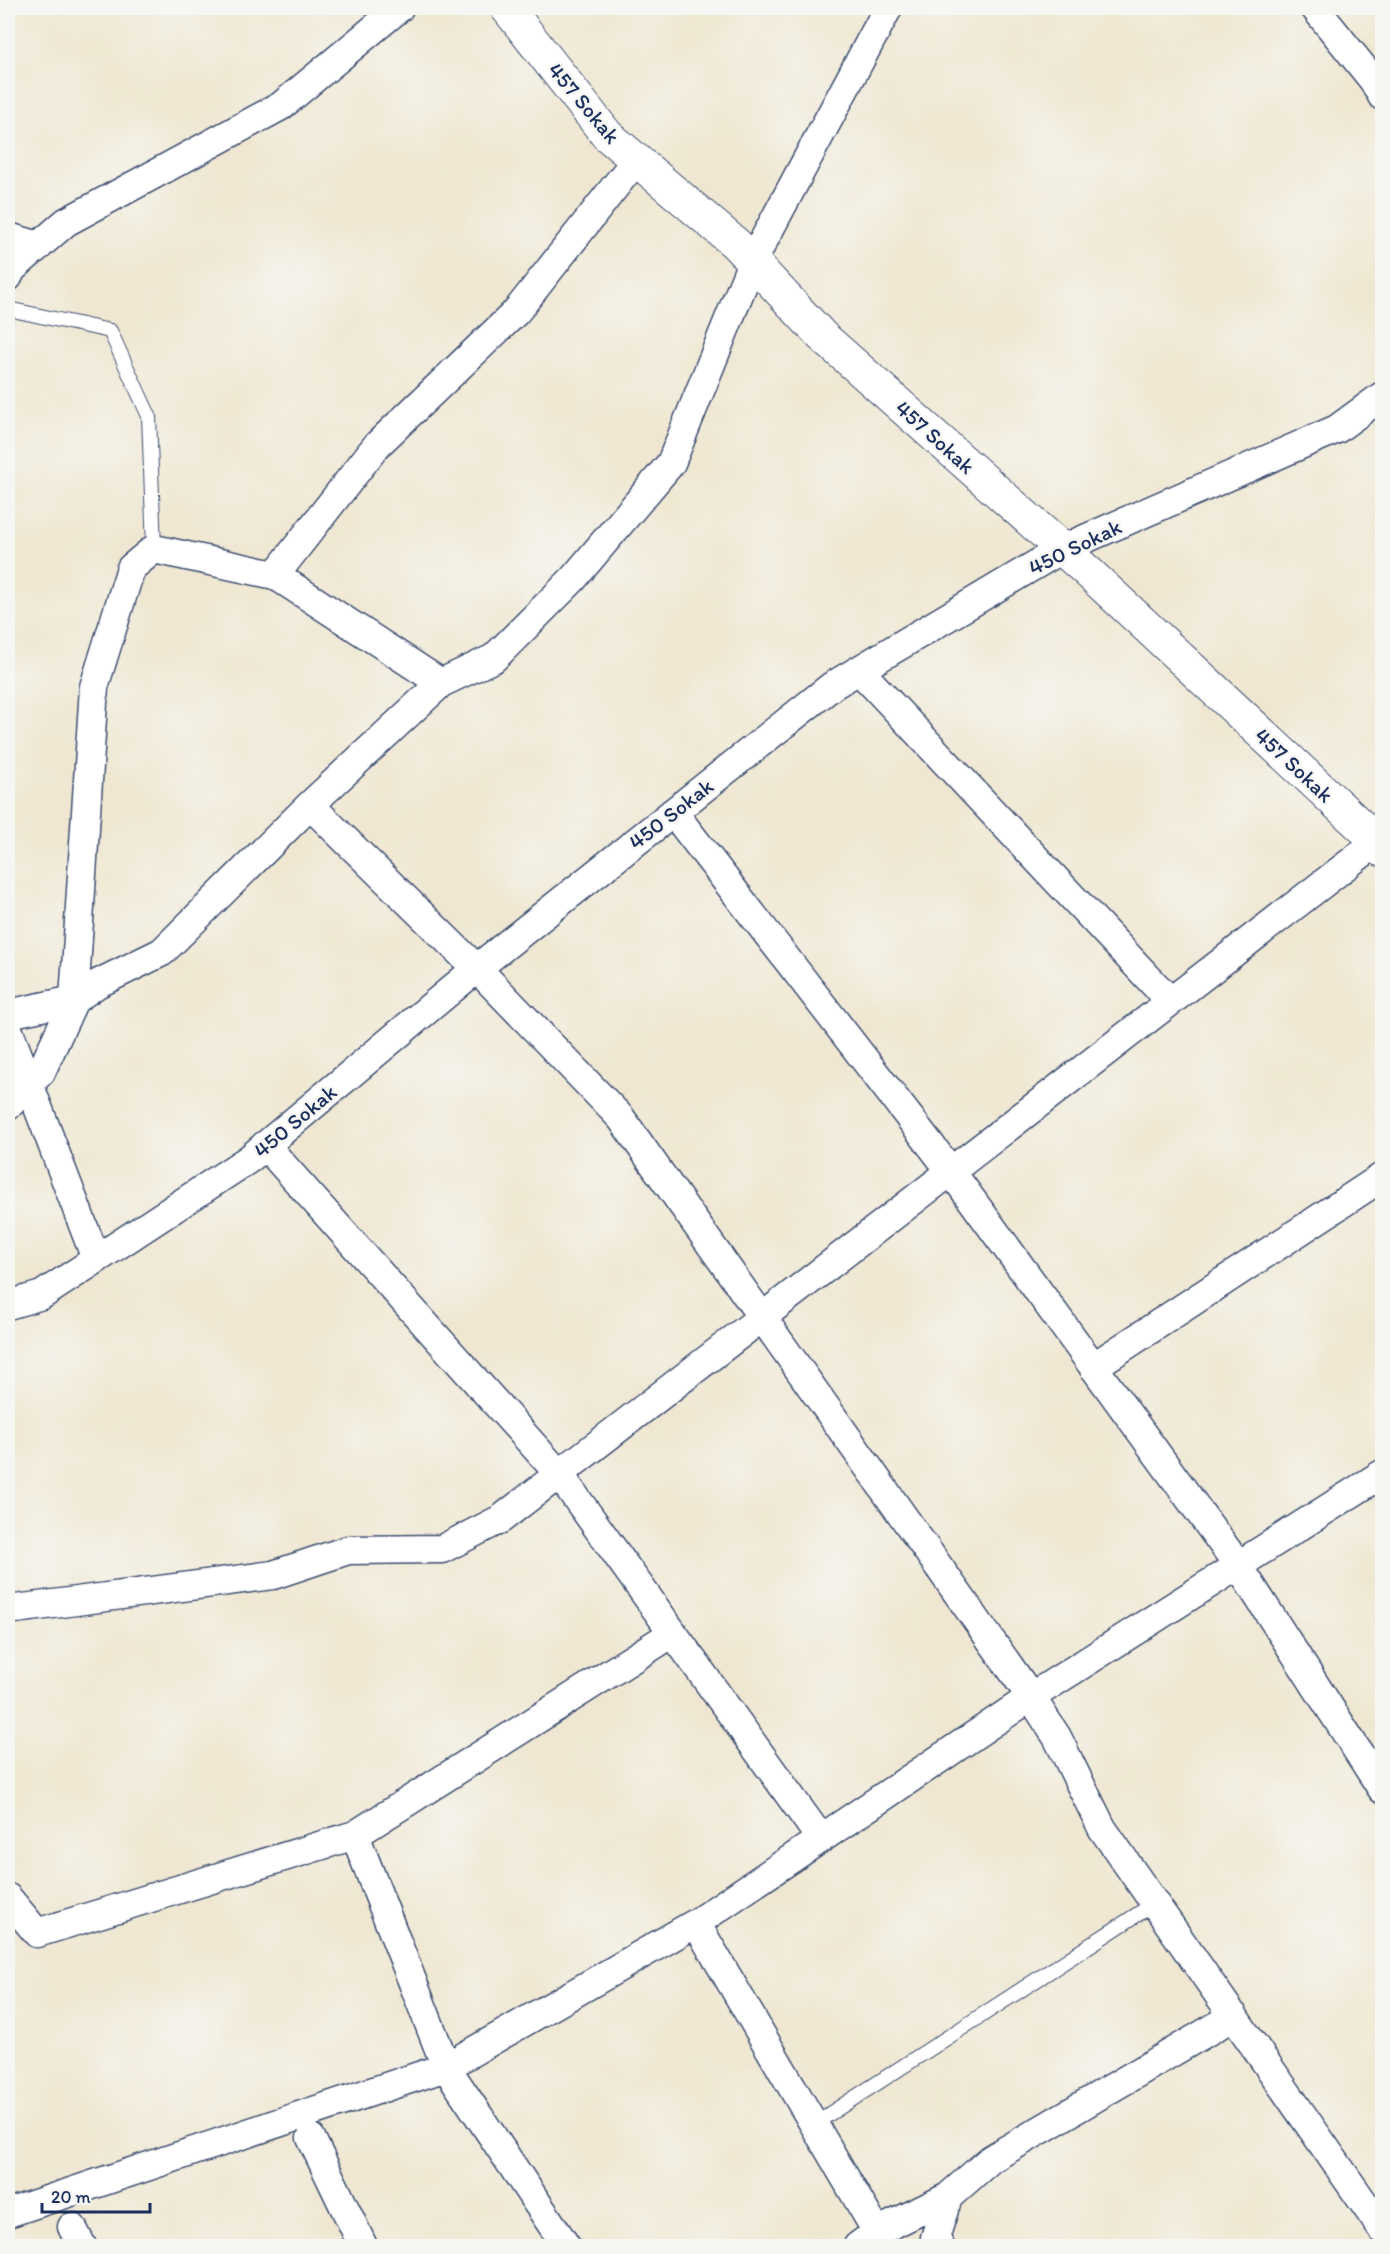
<svg xmlns="http://www.w3.org/2000/svg" width="1390" height="2254" viewBox="0 0 1390 2254" font-family="Itim,sans-serif">
  <style>
    .lines { fill: none; stroke-linecap: round; stroke-linejoin: round }
    .service-casing { stroke: #3b4b6f; stroke-width: 16 }
    .minor-casing { stroke: #3b4b6f; stroke-width: 31 }
    .tertiary-casing { stroke: #3b4b6f; stroke-width: 35 }
    .service { stroke: #fff; stroke-width: 14 }
    .minor { stroke: #fff; stroke-width: 28 }
    .tertiary { stroke: #fff; stroke-width: 33 }
    .labels { text-anchor: middle; dominant-baseline: central; stroke-width: 5; stroke-linejoin: round; paint-order: stroke }
    .street-label { font-size: 22px; fill: #1b2f5e; stroke: #f6f6f2 }
  </style>
  <rect width="100%" height="100%" fill="#f6f6f2"/>
  <filter id="ink" filterUnits="userSpaceOnUse"><feTurbulence type="fractalNoise" baseFrequency=".0167" numOctaves="2"/><feDisplacementMap in="SourceGraphic" scale="12" xChannelSelector="R" yChannelSelector="G"/><feConvolveMatrix kernelMatrix="1 2 1 2 8 2 1 2 1" color-interpolation-filters="sRGB"/></filter>
  <filter id="wash" filterUnits="userSpaceOnUse"><feTurbulence type="fractalNoise" baseFrequency=".008" numOctaves="4" result="noise"/><feDisplacementMap in="SourceGraphic" scale="24" xChannelSelector="R" yChannelSelector="G"/><feGaussianBlur stdDeviation="1.35" result="paint"/><feColorMatrix in="noise" values="0 0 0 0 0 0 0 0 0 0 0 0 0 0 0 0 0 1.4 0 .05"/><feComposite in="paint" operator="in"/></filter>
  <g filter="url(#wash)">
    <rect width="100%" height="100%" fill="#efe7d1"/>
  </g>
  <g filter="url(#ink)">
    <g class="lines">
      <defs>
        <path id="service" d="M 8,309 L 110,331 L 149,416 L 154,549
          M 814,2124 L 1155,1903"/>
        <path id="minor" d="M 1315,8 L 1373,80 L 1382,96
          M 8,237 L 39,246
          M 8,277 L 12,269 L 66,222 L 281,106 L 399,8
          M 275,575 L 377,445 L 516,312 L 636,160
          M 859,670 L 1170,1001
          M 310,805 L 488,980 L 621,1118 L 1031,1697 L 1057,1737 L 1102,1828 L 1382,2229
          M 673,812 L 950,1170 L 1238,1565 L 1382,1789
          M 8,1014 L 74,1000 L 94,687 L 131,568 L 154,549 L 275,575 L 441,683
          M 8,1029 L 96,1259
          M 8,1106 L 41,1072 L 74,1000 L 97,984 L 162,952 L 310,805 L 441,683 L 494,658 L 573,579 L 671,463 L 752,262 L 888,8
          M 265,1145 L 559,1474 L 821,1839
          M 8,1305 L 42,1295 L 249,1159 L 476,969 L 832,686 L 1062,549 L 1337,429 L 1382,396
          M 1093,1367 L 1382,1177
          M 8,1610 L 273,1575 L 348,1550 L 442,1549 L 501,1519 L 1382,838
          M 355,1835 L 446,2067 L 566,2246
          M 8,1898 L 37,1933 L 355,1835 L 673,1633
          M 696,1923 L 877,2232
          M 311,2138 L 363,2246
          M 8,2213 L 446,2067 L 696,1923 L 1031,1697 L 1382,1474
          M 72,2227 L 82,2246
          M 858,2246 L 877,2232 L 948,2197
          M 940,2246 L 935,2238 L 948,2197 L 991,2159 L 1234,2016"/>
        <path id="tertiary" d="M 507,8 L 607,135 L 736,244 L 822,336 L 1087,571 L 1377,841 L 1382,850"/>
      </defs>
      <use href="#service" class="service-casing"/>
      <use href="#minor" class="minor-casing"/>
      <use href="#tertiary" class="tertiary-casing"/>
      <use href="#service" class="service"/>
      <use href="#minor" class="minor"/>
      <use href="#tertiary" class="tertiary"/>
    </g>
  </g>
  <g class="labels">
    <g class="street-label">
      <text transform="translate(584 103) rotate(50)">457 Sokak</text>
      <text transform="translate(935 437) rotate(42)">457 Sokak</text>
      <text transform="translate(1075 547) rotate(-26)">450 Sokak</text>
      <text transform="translate(1294 765) rotate(43)">457 Sokak</text>
      <text transform="translate(671 814) rotate(-38)">450 Sokak</text>
      <text transform="translate(295 1121) rotate(-40)">450 Sokak</text>
    </g>
  </g>
  <rect width="1390" height="2254" fill="none" stroke="#f6f6f2" stroke-width="30"/>
  <path d="M42 2203v9h108v-9" fill="none" stroke="#1b2f5e" stroke-width="3"/>
  <text x="51" y="2203" font-size="18" fill="#1b2f5e" stroke="#f6f6f2" stroke-width="4.5" paint-order="stroke">20 m</text>
</svg>
